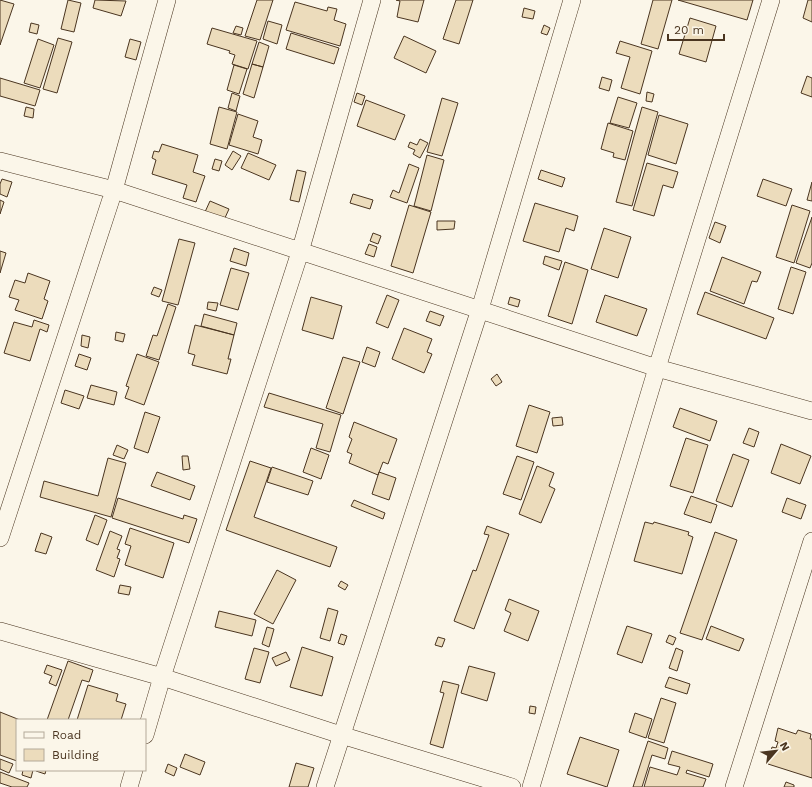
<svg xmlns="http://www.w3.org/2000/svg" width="812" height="787" viewBox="0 0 812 787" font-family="'Work Sans',sans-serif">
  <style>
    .building { fill: #ecdcbc; stroke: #4a3520 }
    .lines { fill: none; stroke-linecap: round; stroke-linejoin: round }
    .street-casing { stroke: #4a3520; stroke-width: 18 }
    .street { stroke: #fbf6e9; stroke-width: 17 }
  </style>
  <rect width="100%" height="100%" fill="#fbf6e9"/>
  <path class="building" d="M 0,0 L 14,4 L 0,45 Z
    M 68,0 L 81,3 L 74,32 L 61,29 Z
    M 95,0 L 126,1 L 121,16 L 93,8 Z
    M 257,0 L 273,0 L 260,40 L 245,36 Z
    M 396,0 L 424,0 L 418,22 L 397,17 L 400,1 Z
    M 456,0 L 473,0 L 459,44 L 443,39 Z
    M 653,0 L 672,0 L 658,49 L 641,44 Z
    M 678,0 L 753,0 L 747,20 Z
    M 808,0 L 812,0 L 812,22 L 803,18 Z
    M 295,2 L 327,11 L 328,7 L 337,9 L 334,20 L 346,24 L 340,46 L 286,30 Z
    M 524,8 L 535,11 L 533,19 L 522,17 Z
    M 690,18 L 716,26 L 706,62 L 679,54 Z
    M 268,21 L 282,25 L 277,44 L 263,39 Z
    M 31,23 L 39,25 L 37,34 L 29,32 Z
    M 544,25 L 550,28 L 547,35 L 541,33 Z
    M 236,26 L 243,28 L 241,35 L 233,33 Z
    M 212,28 L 257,41 L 248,69 L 232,64 L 235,55 L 229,53 L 230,51 L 207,44 Z
    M 291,33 L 339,48 L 334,64 L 286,49 Z
    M 404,36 L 436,51 L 426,73 L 394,58 Z
    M 58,38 L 72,42 L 57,93 L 43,89 Z
    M 38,39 L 54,45 L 40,88 L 24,83 Z
    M 130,39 L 141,42 L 136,60 L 125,57 Z
    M 620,41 L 652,51 L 640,94 L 621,88 L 630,57 L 616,53 Z
    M 259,42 L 269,46 L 263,67 L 252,64 Z
    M 252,64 L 263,67 L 254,98 L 243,94 Z
    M 234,65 L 247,69 L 239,94 L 227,90 Z
    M 807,76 L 812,78 L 812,97 L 801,93 Z
    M 602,77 L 612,80 L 609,91 L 599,88 Z
    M 0,78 L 40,90 L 35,106 L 0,96 Z
    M 647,92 L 654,94 L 652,102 L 646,101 Z
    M 232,93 L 240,96 L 236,111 L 228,108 Z
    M 357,93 L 365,96 L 362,105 L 354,102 Z
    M 618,97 L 637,103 L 629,128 L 610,123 Z
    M 442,98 L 458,103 L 442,156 L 427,152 Z
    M 366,100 L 405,115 L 395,140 L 357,126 Z
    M 26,107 L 34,109 L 33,118 L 24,116 Z
    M 219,107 L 237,112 L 227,149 L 210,144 Z
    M 642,107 L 658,112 L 632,206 L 616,202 Z
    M 238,114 L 258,121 L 253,137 L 262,140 L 258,154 L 229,145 Z
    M 659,115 L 688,124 L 676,164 L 648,155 Z
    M 608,123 L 633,131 L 625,160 L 613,157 L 614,153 L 601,149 Z
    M 420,139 L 428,143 L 420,158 L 413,154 L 415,150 L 408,147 L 410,142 L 417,145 Z
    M 162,144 L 198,155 L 193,172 L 205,176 L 196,202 L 183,198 L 187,185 L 152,174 L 156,160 L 152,158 L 154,151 L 159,152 Z
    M 233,151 L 241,156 L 232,170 L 225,165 Z
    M 248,153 L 276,165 L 269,180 L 241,168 Z
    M 427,155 L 444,160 L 431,211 L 414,206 Z
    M 215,159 L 222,161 L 219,171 L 212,169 Z
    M 647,163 L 678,172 L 673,188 L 663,185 L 654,216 L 633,210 Z
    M 409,164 L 419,168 L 407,203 L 390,197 L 393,190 L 399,193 Z
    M 297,170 L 306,172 L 299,202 L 290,200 Z
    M 541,170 L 565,178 L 562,187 L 538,179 Z
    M 2,179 L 12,182 L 7,197 L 0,194 L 0,184 Z
    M 763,179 L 792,189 L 786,206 L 757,196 Z
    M 812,182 L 812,201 L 807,200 Z
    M 353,194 L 373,200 L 370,209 L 350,203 Z
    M 0,200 L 4,202 L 0,214 Z
    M 210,201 L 229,209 L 224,220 L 205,212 Z
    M 535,203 L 578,216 L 574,231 L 566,228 L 559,252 L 523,241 Z
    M 409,205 L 431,212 L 413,273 L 391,266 Z
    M 792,205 L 810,211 L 794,263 L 776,257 Z
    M 812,217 L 812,263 L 810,268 L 796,263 Z
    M 437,221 L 455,221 L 454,229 L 437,230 Z
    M 715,222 L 726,226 L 720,243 L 709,238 Z
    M 604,228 L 631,237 L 618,278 L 591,269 Z
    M 373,233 L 381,236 L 378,244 L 370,241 Z
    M 179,239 L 195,243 L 178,305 L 162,301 Z
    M 369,244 L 377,247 L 374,257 L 365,254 Z
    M 234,248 L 249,253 L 246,266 L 230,261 Z
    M 0,251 L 6,253 L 0,273 Z
    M 545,256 L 562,261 L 559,270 L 543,264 Z
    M 722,257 L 761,272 L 757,282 L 752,281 L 744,304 L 710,291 Z
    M 565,262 L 588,270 L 572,324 L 548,316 Z
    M 791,267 L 806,272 L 793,314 L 778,309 Z
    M 231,268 L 249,273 L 238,310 L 220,305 Z
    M 28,273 L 50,281 L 44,299 L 48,301 L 42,319 L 15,310 L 19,300 L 9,297 L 15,280 L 25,283 Z
    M 154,287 L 162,290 L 159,297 L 151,294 Z
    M 705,292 L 774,318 L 766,339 L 697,314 Z
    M 387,295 L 399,300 L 388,328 L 376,323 Z
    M 605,295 L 647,309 L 637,336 L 596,322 Z
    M 311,297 L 342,306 L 333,339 L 302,330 Z
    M 510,297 L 520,300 L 518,307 L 508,304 Z
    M 208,302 L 218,303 L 216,311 L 207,309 Z
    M 168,304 L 176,307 L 159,360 L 146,356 L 153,335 L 157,336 Z
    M 430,311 L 444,316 L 440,326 L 426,321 Z
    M 204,314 L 237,323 L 234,335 L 201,326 Z
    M 34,320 L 49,325 L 47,332 L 40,329 L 30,361 L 4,353 L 14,322 L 32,327 Z
    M 195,325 L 234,335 L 228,359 L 231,359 L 227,374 L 192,365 L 195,355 L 188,353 Z
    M 404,328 L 432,339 L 427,352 L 432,354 L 424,373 L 392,359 Z
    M 116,332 L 125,334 L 123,342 L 115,340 Z
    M 82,335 L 90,337 L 88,348 L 81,346 Z
    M 367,347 L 380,352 L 375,367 L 362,362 Z
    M 79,354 L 91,358 L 87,370 L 75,366 Z
    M 137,354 L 159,362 L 144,405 L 125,398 L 129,387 L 126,386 Z
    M 343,357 L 360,362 L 343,414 L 326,408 Z
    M 497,374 L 502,382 L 496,386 L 491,379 Z
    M 91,385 L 117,392 L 114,405 L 87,398 Z
    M 65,390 L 84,396 L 79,409 L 61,403 Z
    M 269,393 L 341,415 L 330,452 L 316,448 L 323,424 L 264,407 Z
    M 529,405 L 550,412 L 537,453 L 516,446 Z
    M 680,408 L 717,421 L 710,441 L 673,427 Z
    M 145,412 L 160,417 L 148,453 L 134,448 Z
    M 562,417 L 563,425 L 553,426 L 552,418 Z
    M 354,422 L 397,439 L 388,464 L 383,462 L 378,475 L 349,463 L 352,454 L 347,452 L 352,439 L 349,437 Z
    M 749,428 L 759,432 L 754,447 L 743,443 Z
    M 686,438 L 708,445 L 693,493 L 670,486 Z
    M 781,444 L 811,456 L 800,484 L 771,473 Z
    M 117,445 L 128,450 L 124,459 L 113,455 Z
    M 311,448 L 329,455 L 321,479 L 303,472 Z
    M 733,454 L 749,460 L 732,507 L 716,501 Z
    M 182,456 L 188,456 L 190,469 L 183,470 Z
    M 517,456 L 534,462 L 521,500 L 503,494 Z
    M 108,458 L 126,463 L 111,517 L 40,497 L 44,481 L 98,496 Z
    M 250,461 L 271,468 L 254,517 L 337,547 L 330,567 L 226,530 Z
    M 537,466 L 554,473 L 549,486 L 555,489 L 541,523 L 519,514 Z
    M 272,467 L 313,481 L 308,495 L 267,482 Z
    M 157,472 L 195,486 L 190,500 L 151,486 Z
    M 379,472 L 396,478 L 389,500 L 372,494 Z
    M 691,496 L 717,505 L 711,523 L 684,514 Z
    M 118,498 L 183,519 L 184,515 L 197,519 L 189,543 L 112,518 Z
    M 787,498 L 806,505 L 801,519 L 782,512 Z
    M 354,500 L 385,513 L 383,519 L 351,506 Z
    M 95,515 L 107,520 L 98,545 L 86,540 Z
    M 645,522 L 653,524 L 654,522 L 689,532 L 688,535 L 693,537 L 682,574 L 634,561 Z
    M 487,526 L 509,534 L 474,629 L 454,621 L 473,570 L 476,571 L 489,535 L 484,534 Z
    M 130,528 L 174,543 L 163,578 L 125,565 L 131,546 L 125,544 Z
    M 110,531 L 122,536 L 117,549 L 120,550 L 117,558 L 120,559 L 114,577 L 96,570 Z
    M 715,532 L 737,540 L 702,640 L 680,633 Z
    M 41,533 L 52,537 L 46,554 L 35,551 Z
    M 277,570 L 296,580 L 273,624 L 254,614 Z
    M 341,581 L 348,585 L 345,590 L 338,586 Z
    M 120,585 L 131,587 L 129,595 L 118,593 Z
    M 509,599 L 539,611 L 528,641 L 504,631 L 511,613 L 505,610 Z
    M 328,608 L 338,611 L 330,641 L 320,638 Z
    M 219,611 L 256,620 L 252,636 L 215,627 Z
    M 627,626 L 652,634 L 642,663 L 617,654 Z
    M 711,626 L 744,639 L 739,651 L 706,639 Z
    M 267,627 L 274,629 L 269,647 L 262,644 Z
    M 341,634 L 347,636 L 344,645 L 338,643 Z
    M 669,635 L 676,638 L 673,645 L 666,642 Z
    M 438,637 L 445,639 L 442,647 L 435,645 Z
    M 302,647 L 333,657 L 322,696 L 290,687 Z
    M 254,648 L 269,652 L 260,683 L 245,679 Z
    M 676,648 L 683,651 L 677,671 L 669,668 Z
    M 286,652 L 290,660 L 276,666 L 272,658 Z
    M 68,661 L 93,670 L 89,682 L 82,680 L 68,720 L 47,720 Z
    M 47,665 L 62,670 L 56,686 L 49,683 L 52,676 L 44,673 Z
    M 469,666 L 495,673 L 487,701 L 461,693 Z
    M 669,677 L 690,684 L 687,694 L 665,687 Z
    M 443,681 L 459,685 L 443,748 L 430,744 L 444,693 L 440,692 Z
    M 88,685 L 118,694 L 116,701 L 126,704 L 121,720 L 77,720 Z
    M 661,698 L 676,703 L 664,743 L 648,738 Z
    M 530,706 L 536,707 L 535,714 L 529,713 Z
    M 0,712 L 20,720 L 17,720 L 17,761 L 0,755 Z
    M 635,713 L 652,719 L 646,738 L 629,732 Z
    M 778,728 L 796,734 L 798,730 L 811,734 L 810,739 L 812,739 L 812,778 L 768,764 L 772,747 L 776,748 L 778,742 L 775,741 Z
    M 580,737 L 619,750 L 607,787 L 567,774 Z
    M 648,741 L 668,748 L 665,759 L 652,755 L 642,787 L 633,787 Z
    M 672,751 L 713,764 L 709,777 L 687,770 L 686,773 L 706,779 L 703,787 L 644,787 L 650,767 L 677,775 L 680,767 L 668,764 Z
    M 185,754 L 205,762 L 200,775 L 180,767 Z
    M 0,759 L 13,764 L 9,773 L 0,769 Z
    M 296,763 L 314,768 L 308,787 L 289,787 Z
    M 168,764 L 177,768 L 174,776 L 165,772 Z
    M 23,770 L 33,770 L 31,778 L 22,775 Z
    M 37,770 L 46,770 L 45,774 L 36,771 Z
    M 0,772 L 29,783 L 27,787 L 12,787 L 0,783 Z
    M 786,782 L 794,785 L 794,787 L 784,787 Z"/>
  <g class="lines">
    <defs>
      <path id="street" d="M 0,161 L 114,190 L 657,368 L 812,411
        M 0,538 L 114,190 L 167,0
        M 0,631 L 162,677 L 341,735 L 512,787
        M 145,735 L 162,677 L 300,252 L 372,0
        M 129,787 L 134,770
        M 325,787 L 480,309 L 572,0
        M 531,787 L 657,368 L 771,0
        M 734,787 L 812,541"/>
    </defs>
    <use href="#street" class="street-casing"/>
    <use href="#street" class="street"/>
  </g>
  <rect x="16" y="719" width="130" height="52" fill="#fbf6e9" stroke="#b4a999"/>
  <rect x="24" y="732" width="20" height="6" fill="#fbf6e9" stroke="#b4a999"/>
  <text x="52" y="739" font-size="12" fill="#4a3520">Road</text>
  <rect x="24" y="749" width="20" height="12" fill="#ecdcbc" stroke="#b4a999"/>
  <text x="52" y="759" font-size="12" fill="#4a3520">Building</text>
  <g transform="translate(776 751) rotate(62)" stroke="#fbf6e9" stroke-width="3" paint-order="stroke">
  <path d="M0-3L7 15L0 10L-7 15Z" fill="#4a3520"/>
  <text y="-6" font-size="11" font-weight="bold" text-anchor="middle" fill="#4a3520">N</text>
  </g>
  <path d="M668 34v6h56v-6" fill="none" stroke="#4a3520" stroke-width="2"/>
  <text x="674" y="34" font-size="12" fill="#4a3520" stroke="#fbf6e9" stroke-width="3" paint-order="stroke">20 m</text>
</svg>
